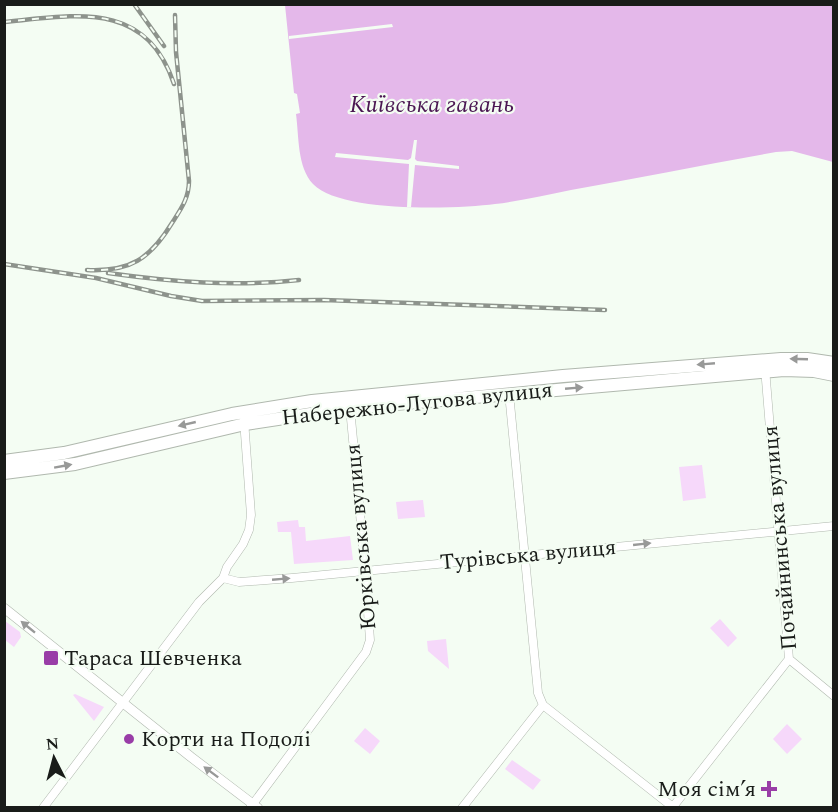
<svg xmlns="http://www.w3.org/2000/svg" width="838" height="812" viewBox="0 0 838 812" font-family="Spectral,serif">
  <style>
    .green { fill: #f6d8fa }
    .water { fill: #e4b8ea }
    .pier { fill: #f4fdf3 }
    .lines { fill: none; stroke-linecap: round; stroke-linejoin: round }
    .minor-casing { stroke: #b0b8ae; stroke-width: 9 }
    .tertiary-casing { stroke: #b0b8ae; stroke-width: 10 }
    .primary-casing { stroke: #b0b8ae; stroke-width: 14 }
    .minor { stroke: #fff; stroke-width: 8 }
    .tertiary { stroke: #fff; stroke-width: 9 }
    .primary { stroke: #fff; stroke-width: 12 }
    .rail-casing { stroke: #8d938c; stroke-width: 4.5 }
    .rail { stroke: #f4fdf3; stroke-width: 2; stroke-dasharray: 7; stroke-linecap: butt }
    .oneway { fill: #989998 }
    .poi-dot { fill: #993da7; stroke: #f4fdf3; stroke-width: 2 }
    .labels { text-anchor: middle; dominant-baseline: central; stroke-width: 4.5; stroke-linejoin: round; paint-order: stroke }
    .street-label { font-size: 22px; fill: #191c19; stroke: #f4fdf3 }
    .poi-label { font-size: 22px; fill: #191c19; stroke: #f4fdf3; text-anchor: start }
    .water-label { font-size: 24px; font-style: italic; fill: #4b1753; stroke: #f4fdf3 }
  </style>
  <rect width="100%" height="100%" fill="#f4fdf3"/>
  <path class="green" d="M 702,465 L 706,498 L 683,501 L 679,467 Z
    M 423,500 L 425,517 L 398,519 L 396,502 Z
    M 298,520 L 299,527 L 305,527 L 306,541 L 350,536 L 353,560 L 294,564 L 291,532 L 278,532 L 277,522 Z
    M 720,619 L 737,638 L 728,647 L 710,628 Z
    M 5,621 L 20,632 L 21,637 L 14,647 L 5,640 Z
    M 446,639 L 449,669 L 428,651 L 427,641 Z
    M 75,694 L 104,707 L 94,721 L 73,695 Z
    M 787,724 L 802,739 L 787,754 L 773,739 Z
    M 365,728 L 380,741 L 370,754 L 354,741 Z
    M 512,760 L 541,780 L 533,790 L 505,769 Z"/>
  <path class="water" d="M 285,5 L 833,5 L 833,162 L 792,151 L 776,152 C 708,164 639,178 571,190 C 546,195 520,201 495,204 C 457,209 340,213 313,184 C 297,167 299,136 296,114 L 300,113 L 297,94 L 294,93 Z"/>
  <path class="pier" d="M 392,24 L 393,27 L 289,39 L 289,36 Z
    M 414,140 L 417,140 L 415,159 L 417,161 L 459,166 L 459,169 L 415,165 L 411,207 L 407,207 L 409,164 L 335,157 L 336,153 L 408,160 L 411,158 Z"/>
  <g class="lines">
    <defs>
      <path id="minor" d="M 765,368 L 789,659 L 834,696
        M 223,578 L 239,582 L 292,578 L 834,526
        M 543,705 L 674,808
        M 43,808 L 199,602 L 223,578 L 227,567 L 243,544 L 249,530 L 251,515 L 244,420
        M 250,808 L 366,652 L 370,640 L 364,556 L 350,408
        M 462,808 L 543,705 L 538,693 L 509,393
        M 672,808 L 789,659"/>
      <path id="tertiary" d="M 4,608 L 191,757 L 258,808"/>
      <path id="primary" d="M 4,461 L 64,453 L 232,414 L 312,401 L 563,376 L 781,359 L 807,359 L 834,363
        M 4,473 L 75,464 L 245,424 L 350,408 L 784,370 L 814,371 L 834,375"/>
    </defs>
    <use href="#minor" class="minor-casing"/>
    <use href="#tertiary" class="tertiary-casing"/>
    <use href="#primary" class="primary-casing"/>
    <use href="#minor" class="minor"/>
    <use href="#tertiary" class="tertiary"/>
    <use href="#primary" class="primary"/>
    <defs>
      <path id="rail" d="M 134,4 L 164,46
        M 4,22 C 77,15 146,0 174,84
        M 4,264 L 96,278 L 171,296 L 202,301 L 324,300 L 605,310
        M 87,270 C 130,272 150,259 172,223 C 181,209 189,198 189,181 L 176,52 L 175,15
        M 108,273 C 172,282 235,287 299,280"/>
    </defs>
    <use href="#rail" class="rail-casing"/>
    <use href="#rail" class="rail"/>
  </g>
  <defs><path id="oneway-solid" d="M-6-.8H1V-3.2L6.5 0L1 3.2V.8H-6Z" transform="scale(1.5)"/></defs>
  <g class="oneway">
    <use href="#oneway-solid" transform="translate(799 359) rotate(-178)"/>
    <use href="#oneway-solid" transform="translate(706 364) rotate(175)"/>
    <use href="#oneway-solid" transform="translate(574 388) rotate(-5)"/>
    <use href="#oneway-solid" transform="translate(187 424) rotate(167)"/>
    <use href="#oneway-solid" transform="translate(63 466) rotate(-10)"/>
    <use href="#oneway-solid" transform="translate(642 544) rotate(-6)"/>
    <use href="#oneway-solid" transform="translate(281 579) rotate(-5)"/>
    <use href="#oneway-solid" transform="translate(28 627) rotate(-141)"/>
    <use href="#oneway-solid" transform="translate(211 772) rotate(-143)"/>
  </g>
  <g class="poi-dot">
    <rect x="43" y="650" width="16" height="16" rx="3"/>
    <circle cx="129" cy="739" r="6"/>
    <path d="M766 780h6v6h6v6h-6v6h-6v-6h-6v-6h6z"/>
  </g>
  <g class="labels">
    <g class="street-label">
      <text transform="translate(417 404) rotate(-6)">Набережно-Лугова вулиця</text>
      <text transform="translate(361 537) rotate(-95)">Юрківська вулиця</text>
      <text transform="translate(780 538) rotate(-95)">Почайнинська вулиця</text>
      <text transform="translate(528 555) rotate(-5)">Турівська вулиця</text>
    </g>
    <g class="poi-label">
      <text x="64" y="658">Тараса Шевченка</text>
      <text x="141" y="739">Корти на Подолі</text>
      <text x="756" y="789" text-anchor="end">Моя сім’я</text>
    </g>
    <g class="water-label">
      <text x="432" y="105">Київська гавань</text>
    </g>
  </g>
  <rect width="838" height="812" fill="none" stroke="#191c19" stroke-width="12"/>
  <g transform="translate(54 758) rotate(354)" stroke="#f4fdf3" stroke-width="4.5" paint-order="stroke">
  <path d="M0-4.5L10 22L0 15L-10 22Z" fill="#191c19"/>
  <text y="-9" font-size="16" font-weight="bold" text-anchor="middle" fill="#191c19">N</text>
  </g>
</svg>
